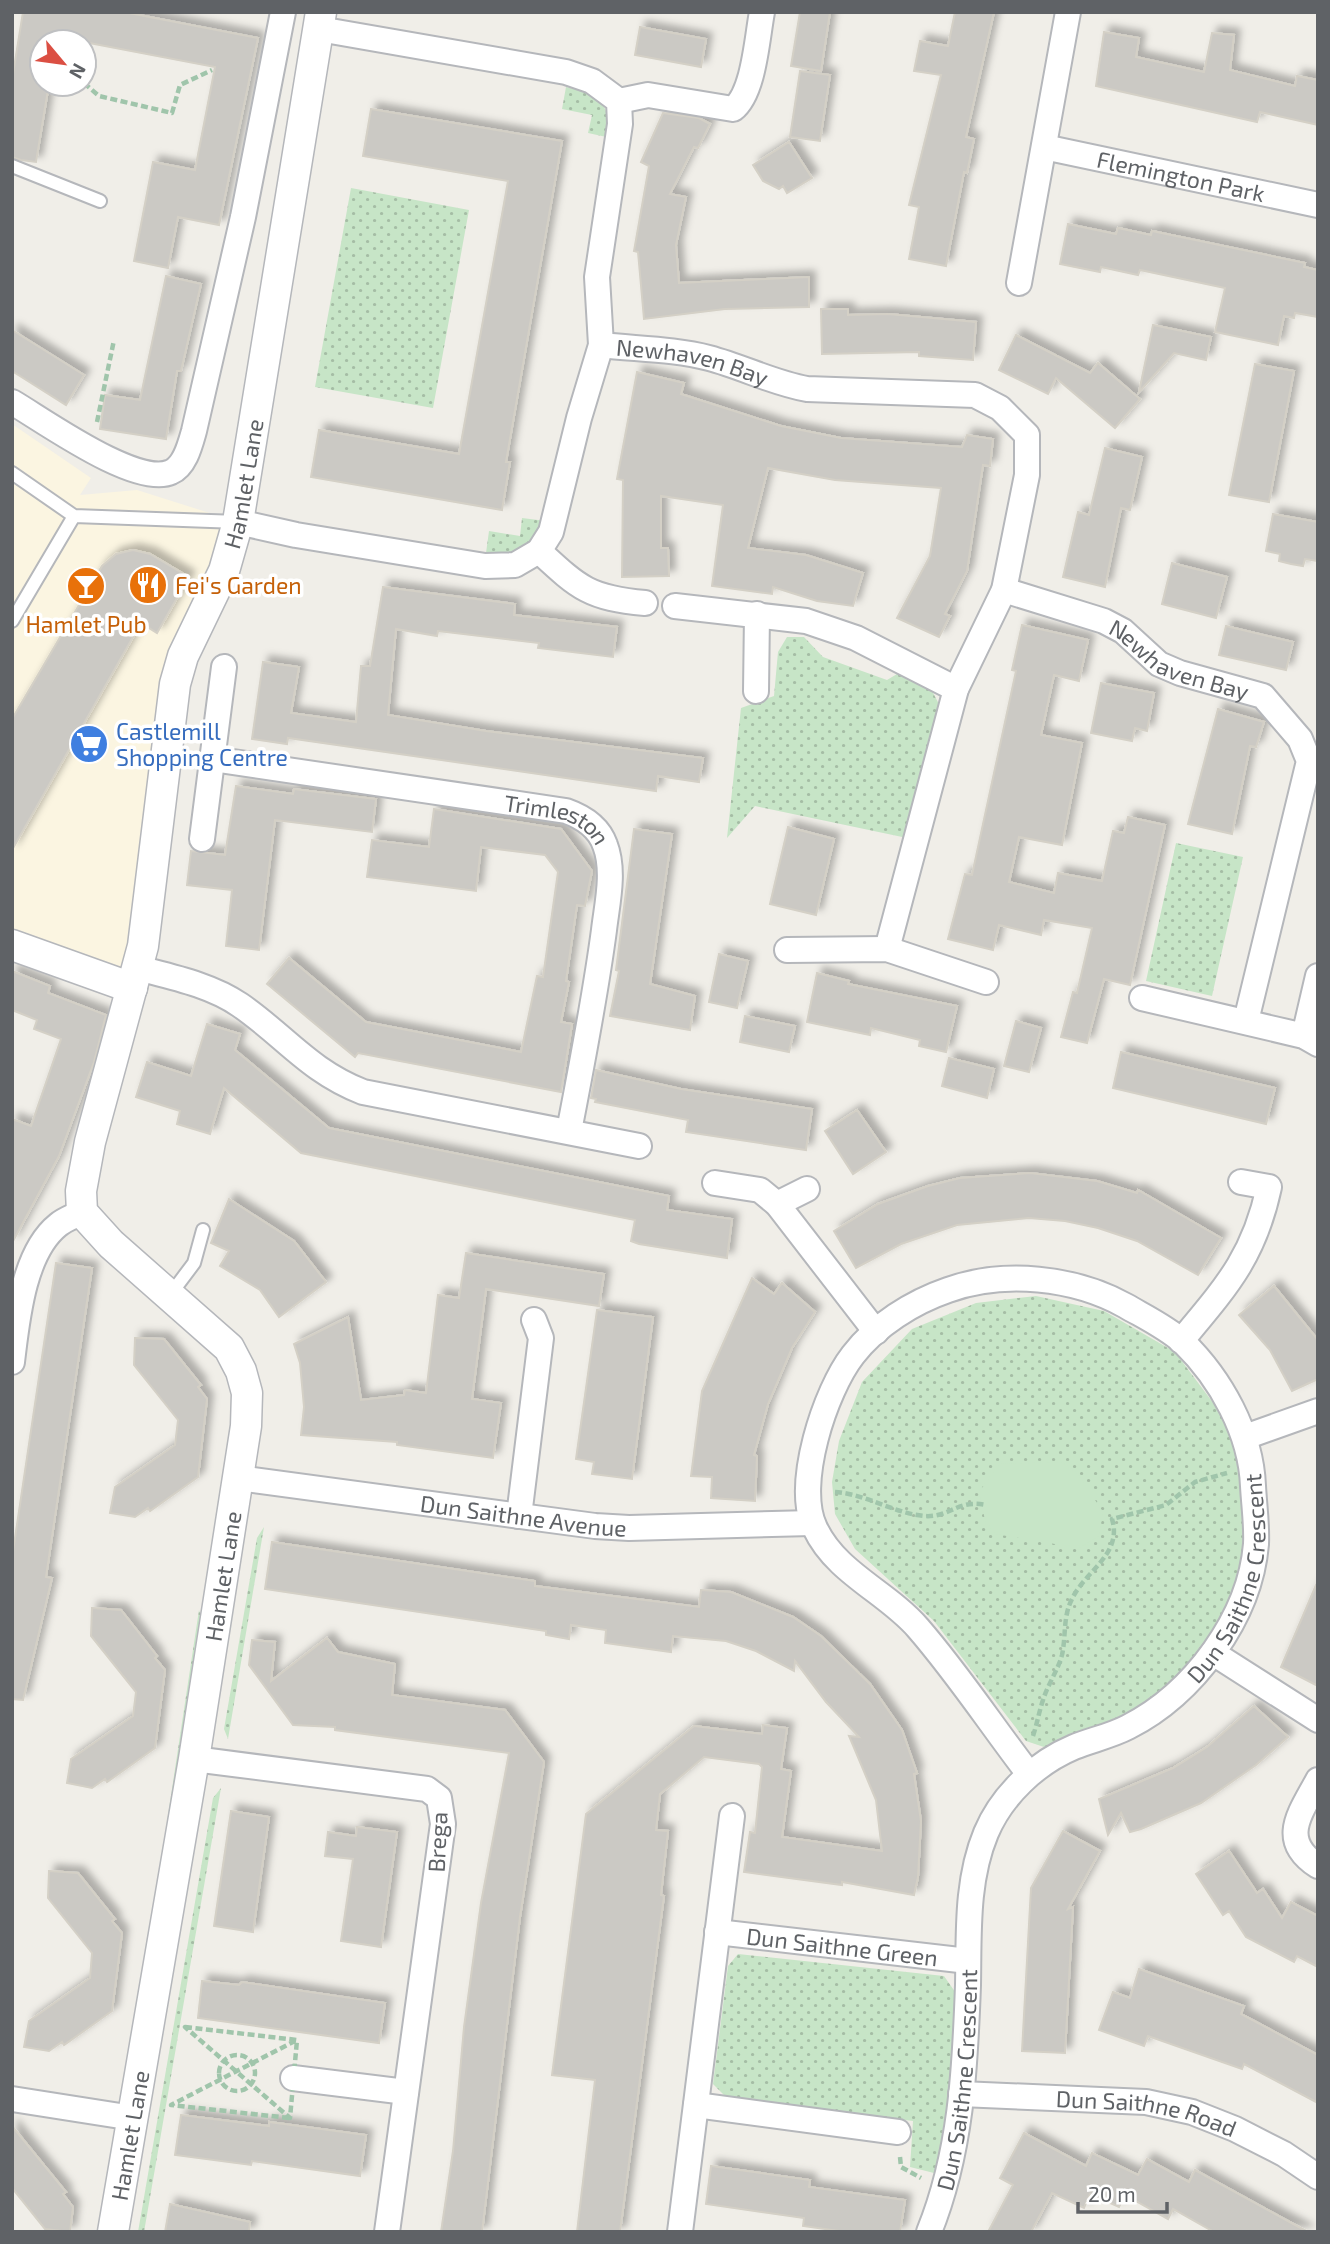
<svg xmlns="http://www.w3.org/2000/svg" width="1330" height="2244" viewBox="0 0 1330 2244" font-family="'Exo 2',sans-serif">
  <style>
    .commercial { fill: #fbf5e1 }
    .grass { fill: url(#grass-dots) }
    .park { fill: #c7e5c7 }
    .building { fill: #cbc9c4; stroke: #d4d0c6; stroke-width: 2; filter: url(#shadow) }
    .lines { fill: none; stroke-linecap: round; stroke-linejoin: round }
    .service-casing { stroke: #b5b7bb; stroke-width: 16 }
    .minor-casing { stroke: #b5b7bb; stroke-width: 28 }
    .tertiary-casing { stroke: #b5b7bb; stroke-width: 33 }
    .path { stroke: #a0c5ab; stroke-width: 4.5; stroke-dasharray: 7 3.5; stroke-linecap: butt }
    .service { stroke: #fff; stroke-width: 12 }
    .minor { stroke: #fff; stroke-width: 24 }
    .tertiary { stroke: #fff; stroke-width: 30 }
    .labels { text-anchor: middle; dominant-baseline: central; stroke-width: 7; stroke-linejoin: round; paint-order: stroke }
    .street-label { font-size: 23px; fill: #5f6266; stroke: #fff }
    .food-label { font-size: 23px; fill: #c56008; stroke: #fff; text-anchor: start }
    .shop-label { font-size: 23px; fill: #366cbe; stroke: #fff; text-anchor: start }
  </style>
  <defs>
    <pattern id="grass-dots" width="8" height="8" patternUnits="userSpaceOnUse" patternTransform="scale(1.75)"><rect width="8" height="8" fill="#c7e5c7"/><path d="M2 2h.1M6 6h.1" fill="none" stroke="#a5bda5" stroke-width="1.8" stroke-linecap="round"/></pattern>
    <filter id="shadow"><feDropShadow dx="6" dy="-6" stdDeviation="3.5" flood-color="#0004"/></filter>
  </defs>
  <rect width="100%" height="100%" fill="#f0eee8"/>
  <path class="commercial" d="M 12,424 L 91,478 L 80,495 L 137,490 L 238,522 L 196,626 L 132,988 L 12,945 Z"/>
  <path class="grass" d="M 566,87 C 598,94 610,103 611,138 L 588,133 L 592,115 L 562,109 Z
    M 351,188 L 469,210 L 433,408 L 315,387 Z
    M 522,518 L 546,521 C 535,548 514,557 486,553 L 489,531 L 520,536 Z
    M 787,637 L 804,637 L 823,657 L 887,680 L 897,674 L 931,689 L 940,706 L 907,838 L 755,806 L 727,838 L 741,708 L 774,696 L 778,652 Z
    M 1176,843 L 1243,857 L 1212,996 L 1146,981 Z
    M 1036,1296 L 1104,1311 L 1175,1352 L 1220,1412 L 1240,1462 L 1248,1530 L 1235,1588 L 1204,1649 L 1152,1702 L 1047,1748 L 1026,1741 L 934,1621 L 855,1549 L 835,1514 L 832,1482 L 839,1441 L 862,1382 L 912,1329 L 976,1303 Z
    M 264,1527 L 228,1739 L 224,1729 L 257,1538 Z
    M 199,1610 L 203,1623 L 173,1814 L 167,1822 Z
    M 221,1788 L 144,2232 L 138,2232 L 213,1798 Z
    M 738,1954 L 944,1976 L 958,1996 L 954,2093 L 938,2174 L 910,2167 L 913,2121 L 745,2100 L 725,2096 L 713,2084 L 728,1966 Z"/>
  <path class="park" d="M 1062,1462 L 1078,1474 L 1103,1512 L 1099,1536 L 1079,1548 L 995,1534 L 985,1520 L 979,1492 L 999,1464 Z"/>
  <path class="building" d="M 23,12 L 124,12 L 258,38 L 219,225 L 178,217 L 168,268 L 134,261 L 153,162 L 195,170 L 215,67 L 84,42 L 56,39 L 56,42 L 42,42 L 42,84 L 49,84 L 36,162 L 21,160 L 12,157 L 12,80 Z
    M 800,12 L 830,12 L 821,71 L 791,66 Z
    M 955,12 L 994,12 L 966,137 L 974,139 L 967,173 L 964,172 L 946,266 L 909,259 L 919,207 L 909,205 L 941,75 L 914,71 L 920,41 L 948,46 Z
    M 640,27 L 706,39 L 701,67 L 635,55 Z
    M 1104,32 L 1139,38 L 1136,57 L 1204,72 L 1212,33 L 1234,35 L 1230,70 L 1295,86 L 1297,76 L 1318,80 L 1318,125 L 1260,112 L 1257,122 L 1096,86 Z
    M 800,71 L 830,75 L 820,141 L 790,137 Z
    M 371,109 L 562,141 L 506,462 L 510,462 L 502,510 L 311,477 L 319,430 L 459,454 L 508,181 L 363,156 Z
    M 663,113 L 699,118 L 710,124 L 698,148 L 694,147 L 670,194 L 686,197 L 676,245 L 679,283 L 809,277 L 809,307 L 725,309 L 644,319 L 638,252 L 634,251 L 649,166 L 641,162 Z
    M 789,142 L 812,178 L 787,193 L 783,186 L 779,189 L 763,181 L 753,165 Z
    M 1068,224 L 1116,234 L 1118,228 L 1151,235 L 1152,231 L 1305,263 L 1304,267 L 1318,270 L 1318,317 L 1295,313 L 1294,318 L 1284,316 L 1278,345 L 1215,332 L 1225,288 L 1140,270 L 1138,275 L 1101,267 L 1100,272 L 1060,264 Z
    M 166,276 L 201,284 L 181,371 L 177,371 L 166,439 L 100,429 L 105,395 L 140,400 Z
    M 821,309 L 848,309 L 848,315 L 888,314 L 976,322 L 973,360 L 919,356 L 919,352 L 822,354 Z
    M 1153,325 L 1211,337 L 1206,360 L 1174,353 L 1139,392 Z
    M 12,330 L 84,375 L 66,405 L 12,371 Z
    M 1016,335 L 1090,373 L 1098,363 L 1140,399 L 1115,428 L 1056,378 L 1048,394 L 999,370 Z
    M 1255,364 L 1294,371 L 1269,502 L 1229,495 Z
    M 637,372 L 684,383 L 681,394 L 781,426 L 841,438 L 962,447 L 967,435 L 993,439 L 990,466 L 983,465 L 967,571 L 945,614 L 950,616 L 939,637 L 897,618 L 930,556 L 941,488 L 835,480 L 768,468 L 748,548 L 806,555 L 863,573 L 853,606 L 817,601 L 773,587 L 772,594 L 712,586 L 723,505 L 661,496 L 661,548 L 668,548 L 669,576 L 622,577 L 623,480 L 617,479 Z
    M 1105,448 L 1142,457 L 1130,510 L 1121,508 L 1105,587 L 1063,577 L 1078,512 L 1089,515 Z
    M 1273,514 L 1318,522 L 1318,561 L 1305,559 L 1303,566 L 1291,564 L 1279,561 L 1280,554 L 1266,551 Z
    M 133,550 L 150,554 L 189,577 L 157,633 L 141,623 L 12,850 L 12,719 L 102,566 L 116,554 Z
    M 1172,563 L 1227,577 L 1216,618 L 1162,604 Z
    M 383,587 L 515,604 L 514,615 L 617,627 L 613,657 L 538,648 L 539,643 L 438,631 L 437,636 L 396,629 L 388,715 L 486,731 L 703,758 L 699,782 L 658,776 L 656,791 L 288,738 L 287,744 L 252,739 L 263,662 L 299,667 L 291,713 L 356,722 L 361,666 L 370,666 Z
    M 1022,625 L 1088,640 L 1079,681 L 1054,675 L 1041,735 L 1082,743 L 1062,845 L 1019,837 L 1009,882 L 1054,893 L 1058,873 L 1102,881 L 1113,831 L 1124,833 L 1128,817 L 1165,825 L 1130,985 L 1104,979 L 1087,1043 L 1061,1037 L 1073,992 L 1077,993 L 1092,928 L 1044,920 L 1041,935 L 999,925 L 993,950 L 948,939 L 965,874 L 972,875 L 1016,671 L 1012,670 Z
    M 1226,626 L 1293,642 L 1286,670 L 1219,655 Z
    M 1101,683 L 1154,693 L 1147,731 L 1135,728 L 1132,741 L 1091,733 Z
    M 1218,709 L 1264,722 L 1256,747 L 1250,746 L 1232,834 L 1188,824 Z
    M 236,786 L 293,794 L 294,789 L 376,799 L 372,832 L 275,820 L 259,950 L 226,946 L 232,890 L 187,885 L 191,851 L 225,855 Z
    M 434,809 L 561,829 L 592,871 L 585,906 L 577,905 L 566,981 L 569,982 L 561,1022 L 572,1024 L 561,1092 L 358,1053 L 355,1057 L 267,984 L 289,958 L 366,1022 L 521,1052 L 537,976 L 543,977 L 558,872 L 545,855 L 481,847 L 476,891 L 367,877 L 372,840 L 429,847 Z
    M 788,827 L 834,839 L 816,915 L 770,904 Z
    M 634,829 L 672,834 L 650,984 L 695,996 L 690,1030 L 610,1016 L 619,971 L 616,970 Z
    M 719,954 L 748,961 L 737,1008 L 709,1002 Z
    M 12,971 L 50,986 L 48,993 L 106,1015 L 94,1062 L 59,1156 L 12,1243 L 12,1119 L 31,1126 L 61,1039 L 34,1029 L 37,1020 L 12,1010 Z
    M 817,973 L 849,981 L 848,984 L 957,1006 L 946,1052 L 919,1046 L 920,1040 L 871,1028 L 870,1035 L 807,1022 Z
    M 745,1016 L 795,1026 L 789,1052 L 740,1042 Z
    M 1016,1021 L 1041,1028 L 1029,1072 L 1004,1066 Z
    M 207,1024 L 240,1034 L 235,1050 L 329,1128 L 669,1196 L 667,1210 L 732,1219 L 727,1258 L 639,1244 L 631,1241 L 635,1220 L 301,1153 L 224,1088 L 210,1134 L 177,1124 L 180,1111 L 136,1097 L 147,1062 L 191,1076 Z
    M 1121,1052 L 1275,1088 L 1266,1124 L 1113,1088 Z
    M 949,1058 L 994,1069 L 987,1098 L 942,1086 Z
    M 596,1070 L 681,1089 L 812,1109 L 806,1150 L 686,1132 L 688,1120 L 595,1102 L 596,1099 L 591,1098 Z
    M 857,1110 L 886,1152 L 853,1174 L 825,1131 Z
    M 1030,1173 L 1097,1181 L 1137,1193 L 1138,1190 L 1221,1238 L 1198,1275 L 1137,1241 L 1098,1228 L 1065,1221 L 1029,1218 L 957,1225 L 901,1244 L 856,1268 L 834,1231 L 878,1204 L 928,1186 L 960,1178 Z
    M 229,1199 L 294,1241 L 326,1282 L 279,1317 L 260,1290 L 220,1266 L 229,1251 L 211,1243 Z
    M 466,1253 L 604,1274 L 599,1306 L 486,1289 L 472,1399 L 501,1403 L 493,1458 L 397,1445 L 397,1442 L 301,1435 L 304,1407 L 300,1363 L 294,1344 L 348,1317 L 361,1400 L 404,1395 L 405,1390 L 426,1393 L 438,1295 L 459,1298 Z
    M 56,1263 L 92,1268 L 46,1577 L 52,1578 L 23,1700 L 12,1699 L 12,1558 Z
    M 752,1278 L 774,1294 L 782,1283 L 815,1312 L 792,1348 L 768,1404 L 754,1455 L 757,1456 L 755,1501 L 711,1498 L 712,1477 L 691,1476 L 702,1391 Z
    M 1274,1286 L 1318,1340 L 1318,1379 L 1292,1391 L 1270,1350 L 1239,1315 Z
    M 597,1310 L 653,1317 L 632,1479 L 592,1474 L 594,1462 L 576,1459 Z
    M 135,1338 L 164,1339 L 201,1385 L 198,1387 L 207,1399 L 198,1477 L 150,1511 L 148,1508 L 135,1517 L 110,1513 L 115,1487 L 175,1445 L 178,1420 L 134,1365 Z
    M 272,1542 L 535,1581 L 535,1586 L 699,1607 L 701,1590 L 731,1592 L 793,1617 L 821,1636 L 870,1684 L 902,1730 L 917,1773 L 914,1774 L 921,1821 L 918,1877 L 914,1895 L 842,1882 L 842,1885 L 744,1872 L 750,1832 L 755,1833 L 762,1767 L 759,1764 L 704,1757 L 660,1794 L 656,1830 L 668,1831 L 661,1895 L 664,1896 L 620,2232 L 577,2232 L 595,2080 L 552,2075 L 586,1814 L 694,1726 L 762,1734 L 763,1725 L 787,1728 L 781,1769 L 791,1771 L 782,1837 L 882,1851 L 876,1800 L 849,1736 L 859,1737 L 826,1702 L 795,1661 L 794,1671 L 756,1651 L 726,1641 L 673,1636 L 671,1652 L 605,1643 L 606,1630 L 571,1625 L 569,1639 L 546,1635 L 546,1631 L 265,1589 Z
    M 1316,1585 L 1318,1585 L 1318,1686 L 1281,1667 Z
    M 92,1608 L 121,1610 L 157,1656 L 155,1658 L 165,1670 L 155,1748 L 107,1782 L 105,1779 L 92,1788 L 67,1783 L 71,1759 L 133,1716 L 136,1692 L 91,1636 Z
    M 327,1638 L 338,1652 L 395,1664 L 392,1695 L 505,1710 L 544,1762 L 520,1917 L 482,2232 L 441,2232 L 453,2151 L 464,2027 L 481,1903 L 509,1753 L 335,1730 L 335,1727 L 293,1725 L 249,1665 L 252,1640 L 275,1642 L 271,1681 Z
    M 1254,1706 L 1288,1737 L 1256,1765 L 1201,1803 L 1141,1829 L 1130,1832 L 1121,1813 L 1108,1835 L 1099,1799 L 1173,1768 L 1207,1747 Z
    M 231,1811 L 269,1817 L 253,1932 L 214,1926 Z
    M 357,1827 L 397,1832 L 381,1947 L 341,1941 L 353,1859 L 325,1856 L 328,1832 L 356,1836 Z
    M 1063,1831 L 1100,1851 L 1068,1909 L 1073,1907 L 1065,2053 L 1022,2051 L 1031,1888 Z
    M 1229,1851 L 1257,1893 L 1263,1889 L 1282,1918 L 1291,1902 L 1318,1916 L 1318,1967 L 1297,1956 L 1294,1962 L 1246,1937 L 1229,1911 L 1223,1915 L 1196,1874 Z
    M 49,1871 L 78,1873 L 115,1919 L 112,1921 L 122,1933 L 112,2011 L 64,2045 L 62,2042 L 49,2051 L 24,2047 L 29,2021 L 90,1978 L 92,1953 L 48,1898 Z
    M 1139,1969 L 1244,2006 L 1241,2014 L 1318,2055 L 1318,2103 L 1244,2064 L 1242,2069 L 1148,2036 L 1144,2046 L 1099,2030 L 1113,1992 L 1130,1998 Z
    M 202,1981 L 239,1985 L 242,1982 L 385,2003 L 379,2043 L 198,2018 Z
    M 181,2115 L 269,2126 L 269,2122 L 366,2135 L 360,2176 L 252,2161 L 251,2165 L 175,2155 Z
    M 12,2126 L 66,2192 L 63,2194 L 73,2207 L 70,2232 L 45,2229 L 12,2188 Z
    M 1024,2133 L 1086,2166 L 1092,2153 L 1138,2175 L 1147,2159 L 1189,2182 L 1195,2170 L 1308,2232 L 1214,2232 L 1173,2209 L 1168,2219 L 1125,2195 L 1119,2207 L 1090,2194 L 1084,2208 L 1052,2193 L 1031,2232 L 988,2232 L 1013,2185 L 1000,2178 Z
    M 711,2166 L 810,2180 L 809,2187 L 905,2200 L 900,2232 L 846,2232 L 803,2226 L 804,2218 L 706,2204 Z
    M 170,2204 L 250,2222 L 249,2232 L 165,2232 Z"/>
  <g class="lines">
    <defs>
      <path id="service" d="M 12,166 L 100,201
        M 12,473 L 74,516 L 238,522
        M 12,621 L 74,516
        M 170,1295 L 194,1263 L 203,1230"/>
      <g id="minor">
        <path d="M 619,101 L 648,95 L 733,109 C 754,93 757,38 762,12"/>
        <path id="s1" d="M 1044,147 L 1318,205"/>
        <path d="M 1019,283 L 1068,12"/>
        <path id="s2" d="M 601,345 C 636,349 675,349 709,358 C 743,367 773,383 807,389 L 975,395 L 1000,408 L 1027,435 L 1027,475 L 1004,590 L 956,689 L 887,949"/>
        <path d="M 12,402 C 43,420 137,488 171,472 C 185,466 190,445 194,431 L 243,217 L 283,12"/>
        <path d="M 238,522 L 296,535 L 485,566 L 515,565 L 539,551 L 551,532 L 579,418 L 601,345 L 597,277 L 620,124 L 619,101 L 592,81 L 566,72 L 319,29"/>
        <path d="M 539,551 C 579,588 589,598 645,603"/>
        <path id="s3" d="M 1004,590 L 1104,621 L 1123,631 L 1159,664 L 1180,673 L 1263,696 L 1300,739 L 1309,761 L 1246,1021"/>
        <path d="M 675,606 L 806,621 L 856,638 L 956,689"/>
        <path d="M 756,691 L 757,614"/>
        <path id="s4" d="M 212,759 L 566,811 C 583,817 599,828 605,845 C 615,871 607,904 604,930 C 595,998 582,1064 569,1131"/>
        <path d="M 202,839 L 224,667"/>
        <path d="M 787,950 L 887,949 L 986,982"/>
        <path d="M 138,968 C 172,977 211,985 240,1005 C 285,1036 309,1071 363,1092 L 639,1146"/>
        <path d="M 1142,998 L 1304,1036 L 1318,1044"/>
        <path d="M 1304,1036 L 1318,976"/>
        <path d="M 715,1183 L 760,1190 L 777,1204 L 876,1332"/>
        <path d="M 777,1204 L 807,1189"/>
        <path d="M 1181,1341 C 1226,1287 1254,1257 1269,1187 L 1241,1182"/>
        <path d="M 12,1362 C 17,1321 23,1253 58,1225 C 65,1219 75,1216 82,1212"/>
        <path d="M 1245,1437 L 1318,1411"/>
        <path id="s5" d="M 239,1478 L 595,1526 L 629,1528 L 812,1523"/>
        <path d="M 519,1516 L 541,1338 L 534,1320"/>
        <path d="M 1213,1653 L 1318,1720"/>
        <path d="M 194,1759 L 427,1789 L 439,1798 L 443,1824 L 387,2232"/>
        <path d="M 1318,1780 C 1300,1814 1278,1840 1318,1866"/>
        <path id="s6" d="M 717,1932 L 968,1961"/>
        <path d="M 293,2078 L 406,2092"/>
        <path id="s7" d="M 961,2094 L 1146,2102 L 1192,2112 L 1235,2129 L 1284,2154 L 1318,2177"/>
        <path d="M 12,2099 L 133,2118"/>
        <path d="M 696,2105 L 898,2132"/>
        <path d="M 680,2232 L 732,1816"/>
        <path id="s8" d="M 929,2232 C 961,2153 965,2070 968,1985 C 969,1934 966,1881 986,1833 C 1002,1795 1036,1763 1074,1747 C 1091,1740 1111,1736 1128,1727 C 1193,1694 1250,1618 1256,1544 C 1257,1525 1254,1505 1253,1486 C 1251,1433 1221,1379 1183,1342 C 1166,1327 1145,1317 1126,1306 C 1074,1277 1004,1270 948,1290 C 913,1302 876,1325 853,1355 C 825,1391 794,1485 815,1528 C 836,1573 887,1592 918,1628 C 958,1674 992,1726 1029,1774"/>
      </g>
      <g id="tertiary">
        <path d="M 12,945 L 132,988"/>
        <path id="s9" d="M 113,2232 L 194,1759 L 246,1426 L 247,1393 L 241,1371 L 229,1348 L 111,1244 L 82,1212 L 81,1191 L 90,1142 L 143,946 L 175,684 L 183,656 L 224,571 L 238,522 L 321,12"/>
      </g>
    </defs>
    <use href="#service" class="service-casing"/>
    <use href="#minor" class="minor-casing"/>
    <use href="#tertiary" class="tertiary-casing"/>
    <path class="path" d="M 84,83 L 99,96 L 172,113 L 180,85 L 212,70
      M 97,422 L 114,340
      M 835,1492 C 866,1494 893,1513 924,1516 C 950,1518 957,1499 986,1505
      M 1033,1736 C 1037,1724 1039,1712 1043,1700 C 1048,1684 1058,1670 1062,1655 C 1066,1637 1063,1618 1071,1601 C 1084,1571 1123,1555 1112,1519 L 1166,1505 L 1195,1482 L 1227,1473
      M 185,2027 L 297,2040 L 290,2118 Z
      M219 2073a18 18 0 1 1 36 0a18 18 0 1 1-36 0Z
      M 289,2118 L 171,2105 L 295,2041
      M 900,2157 L 901,2167 L 921,2178"/>
    <use href="#service" class="service"/>
    <use href="#minor" class="minor"/>
    <use href="#tertiary" class="tertiary"/>
  </g>
  <defs>
    <symbol id="restaurant-disc" viewBox="-11 -11 22 22"><circle r="9.5" fill="#e8710a" stroke="#fff"/><path d="M-5-6h1v4h1v-4h1v4h1v-4h1v5L-1.5 .5V6h-2V.5L-5-1ZM5-6V6H3V1.5H1.5Q1.5-4 5-6Z" fill="#fff"/></symbol>
    <symbol id="bar-disc" viewBox="-11 -11 22 22"><circle r="9.5" fill="#e8710a" stroke="#fff"/><path d="M-6-5H6L.8 .8V4.5H3.5V6h-7V4.5H-.8V.8Z" fill="#fff"/></symbol>
    <symbol id="supermarket-disc" viewBox="-11 -11 22 22"><circle r="9.5" fill="#3f7fe0" stroke="#fff"/><path d="M-6-5.5h2.5l.6 2H6L4.5 2H-2.5L-4.4-4H-6ZM-1.5 3.2a1.3 1.3 0 1 0 .1 0ZM3 3.2a1.3 1.3 0 1 0 .1 0Z" fill="#fff"/></symbol>
  </defs>
  <g fill-rule="evenodd">
    <use href="#restaurant-disc" x="126" y="563" width="44" height="44"/>
    <use href="#bar-disc" x="64" y="564" width="44" height="44"/>
    <use href="#supermarket-disc" x="67" y="722" width="44" height="44"/>
  </g>
  <g class="labels">
    <g class="street-label">
      <text stroke="none"><textPath href="#s1" startOffset="140">Flemington Park</textPath></text>
      <text stroke="none"><textPath href="#s2" startOffset="93">Newhaven Bay</textPath></text>
      <text stroke="none"><textPath href="#s9" startOffset="1850">Hamlet Lane</textPath></text>
      <text stroke="none"><textPath href="#s3" startOffset="191">Newhaven Bay</textPath></text>
      <text stroke="none"><textPath href="#s4" startOffset="352">Trimleston</textPath></text>
      <text stroke="none"><textPath href="#s5" startOffset="287">Dun Saithne Avenue</textPath></text>
      <text stroke="none"><textPath href="#s8" startOffset="780">Dun Saithne Crescent</textPath></text>
      <text stroke="none"><textPath href="#s9" startOffset="665">Hamlet Lane</textPath></text>
      <text transform="translate(437 1842) rotate(-87)">Brega</text>
      <text stroke="none"><textPath href="#s6" startOffset="126">Dun Saithne Green</textPath></text>
      <text stroke="none"><textPath href="#s8" startOffset="156">Dun Saithne Crescent</textPath></text>
      <text stroke="none"><textPath href="#s7" startOffset="187">Dun Saithne Road</textPath></text>
      <text stroke="none"><textPath href="#s9" startOffset="98">Hamlet Lane</textPath></text>
    </g>
    <g class="food-label">
      <text x="175" y="585">Fei's Garden</text>
      <text x="86" y="624" text-anchor="middle">Hamlet Pub</text>
    </g>
    <g class="shop-label">
      <text x="116" y="731">Castlemill<tspan x="116" dy="26">Shopping Centre</tspan></text>
    </g>
  </g>
  <rect width="1330" height="2244" fill="none" stroke="#5f6266" stroke-width="28"/>
  <g transform="translate(63 63) rotate(119)"><circle r="33" fill="#ffffff" stroke="#bfc0c2" stroke-width="2"/>
  <path d="M0-5L12 26L0 18L-12 26Z" fill="#db4f43"/>
  <text y="-10" font-size="19" font-weight="bold" text-anchor="middle" fill="#5f6266">N</text>
  </g>
  <path d="M1078 2202v10h89v-10" fill="none" stroke="#5f6266" stroke-width="3.5"/>
  <text x="1088" y="2202" font-size="21" fill="#5f6266" stroke="#ffffff" stroke-width="5" paint-order="stroke">20 m</text>
</svg>
